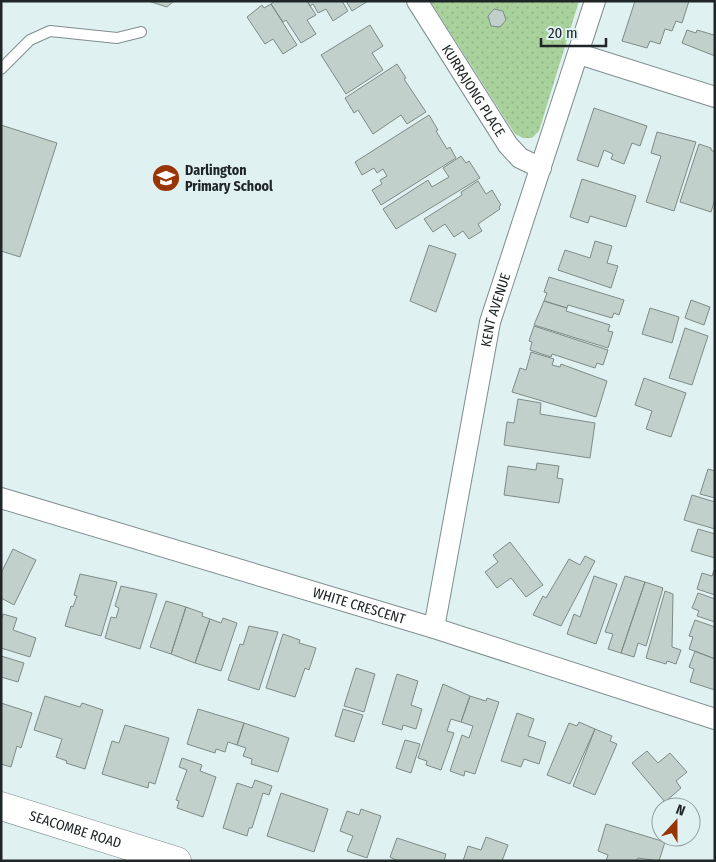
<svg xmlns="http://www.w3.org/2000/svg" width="716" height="862" viewBox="0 0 716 862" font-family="'Fira Sans Condensed',sans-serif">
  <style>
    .park { fill: url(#park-dots) }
    .building { fill: #c1d0ca; stroke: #7e8b86 }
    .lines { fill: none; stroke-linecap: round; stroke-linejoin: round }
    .service-casing { stroke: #7e8d8e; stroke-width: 12 }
    .minor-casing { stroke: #7e8d8e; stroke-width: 22 }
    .secondary-casing { stroke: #7e8d8e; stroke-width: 29 }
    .service { stroke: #fff; stroke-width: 10 }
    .minor { stroke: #fff; stroke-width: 20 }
    .secondary { stroke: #fff; stroke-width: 28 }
    .labels { text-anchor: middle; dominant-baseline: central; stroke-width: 5; stroke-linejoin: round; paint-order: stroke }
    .street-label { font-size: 14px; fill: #202627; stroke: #e0f1f2 }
    .poi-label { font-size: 14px; font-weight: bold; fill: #202627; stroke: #e0f1f2; text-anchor: start }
  </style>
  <defs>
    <pattern id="park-dots" width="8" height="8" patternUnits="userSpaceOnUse" patternTransform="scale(1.25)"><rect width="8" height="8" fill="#a9d19c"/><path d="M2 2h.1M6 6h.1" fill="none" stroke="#91b386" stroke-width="1.8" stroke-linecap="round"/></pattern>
  </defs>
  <rect width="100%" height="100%" fill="#e0f1f2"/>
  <path class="park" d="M 430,1 L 579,1 L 539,131 L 532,138 L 523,138 L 515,134 Z"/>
  <path class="building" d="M 148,1 L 174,1 L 167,7 Z
    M 275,1 L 307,1 L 316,15 L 307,20 L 316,34 L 301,43 L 286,20 L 283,22 L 271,4 Z
    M 307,1 L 342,1 L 348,11 L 333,21 L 326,9 L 318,13 L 313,4 L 310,6 Z
    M 346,1 L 368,1 L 352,11 Z
    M 635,1 L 689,1 L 682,23 L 676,21 L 672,31 L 665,29 L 660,44 L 650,41 L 647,48 L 622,41 Z
    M 271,4 L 297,45 L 283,54 L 273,39 L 265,44 L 247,17 L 262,5 L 264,8 Z
    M 494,9 L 503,11 L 506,20 L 500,27 L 491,26 L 488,16 Z
    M 370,25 L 383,46 L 372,53 L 383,70 L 346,94 L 321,55 Z
    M 687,30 L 696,33 L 697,30 L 714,35 L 715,33 L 715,56 L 682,43 Z
    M 397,64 L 406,78 L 404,79 L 426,112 L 407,124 L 401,115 L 373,134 L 358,110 L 354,113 L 345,98 Z
    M 594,108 L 647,126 L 640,146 L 632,143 L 624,164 L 611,159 L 613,154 L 604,150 L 598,167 L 577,160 Z
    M 429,115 L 438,130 L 436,131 L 447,149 L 450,147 L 456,158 L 381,205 L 372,190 L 382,184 L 380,180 L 387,176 L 383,169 L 377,173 L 374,168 L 362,175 L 355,162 Z
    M 1,125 L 57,143 L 20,257 L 1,251 Z
    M 657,132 L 696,142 L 674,211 L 646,202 L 661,156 L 651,153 Z
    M 699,144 L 711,148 L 711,150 L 715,152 L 715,199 L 711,212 L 680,202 Z
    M 461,156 L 466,163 L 469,161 L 480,178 L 396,229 L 383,209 L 428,180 L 432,187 L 449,177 L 443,168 Z
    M 582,179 L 636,196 L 626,227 L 590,216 L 588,223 L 570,217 Z
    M 478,181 L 486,194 L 492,190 L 501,205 L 499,207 L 500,209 L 478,224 L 482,231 L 469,239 L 463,231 L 454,237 L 445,224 L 433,232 L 424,219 L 462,195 L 461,192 Z
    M 595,241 L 612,246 L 607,263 L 618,266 L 611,288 L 558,270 L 565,250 L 590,258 Z
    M 429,245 L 456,254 L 436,312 L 410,301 Z
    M 549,277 L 624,300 L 619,315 L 614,313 L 612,318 L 568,305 L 567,308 L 544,301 L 547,293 L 544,292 Z
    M 691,300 L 710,307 L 704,325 L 685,318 Z
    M 544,301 L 567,308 L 566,311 L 610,325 L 608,331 L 613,332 L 608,348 L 534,325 Z
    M 650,308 L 679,317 L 672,343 L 642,334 Z
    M 534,326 L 608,350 L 603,365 L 597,363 L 595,368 L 552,354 L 551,357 L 530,350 L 532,342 L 529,341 Z
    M 685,328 L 708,336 L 692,385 L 669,378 Z
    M 531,352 L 554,359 L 552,365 L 560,367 L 561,364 L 607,381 L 596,417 L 512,392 L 520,368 L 526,370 Z
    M 644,378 L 686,393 L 671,437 L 646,429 L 652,411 L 635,405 Z
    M 518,399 L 541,403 L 540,414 L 595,423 L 590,458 L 504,445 L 507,422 L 514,423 Z
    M 537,463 L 559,466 L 557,478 L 563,479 L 559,503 L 504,495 L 508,466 L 536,470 Z
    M 708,469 L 715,471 L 715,498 L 700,494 Z
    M 692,495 L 715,502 L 715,529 L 684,520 Z
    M 698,529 L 715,534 L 715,558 L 691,551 Z
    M 510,542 L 543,585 L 526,597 L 511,578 L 497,588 L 485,572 L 498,562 L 493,555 Z
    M 13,549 L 36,560 L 14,605 L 1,598 L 1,573 Z
    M 585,556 L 595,561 L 561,626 L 533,615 L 543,596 L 546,598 L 569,559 L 580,565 Z
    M 714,570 L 715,595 L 697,589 L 702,573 L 712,576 Z
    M 80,574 L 117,582 L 101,636 L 65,626 L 71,606 L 73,607 L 77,596 L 74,595 Z
    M 594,576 L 617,584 L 596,644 L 567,634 L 574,614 L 580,617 Z
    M 625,576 L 645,582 L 621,653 L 608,649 L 613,634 L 605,632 Z
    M 645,582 L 663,588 L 646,646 L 638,643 L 634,657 L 621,653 Z
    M 121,586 L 157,594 L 140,649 L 105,638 L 111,617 L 116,618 L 119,608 L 115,606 Z
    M 665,591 L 673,594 L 672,647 L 681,650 L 676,664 L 667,661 L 666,664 L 646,658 Z
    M 698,593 L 715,599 L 715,622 L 697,616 L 699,611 L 692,608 Z
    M 166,601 L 186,607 L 171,654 L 150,647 Z
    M 186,607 L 203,613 L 202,616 L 210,619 L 195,663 L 171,654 Z
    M 3,614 L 17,618 L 13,630 L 36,638 L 30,657 L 1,648 L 1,621 Z
    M 223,618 L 237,623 L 221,671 L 195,663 L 210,619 L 221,623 Z
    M 695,620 L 715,627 L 715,659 L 689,649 L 693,637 L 689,636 Z
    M 249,626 L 278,632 L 259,690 L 228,680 L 240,644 L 243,645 Z
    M 283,634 L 300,640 L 299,643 L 316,648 L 309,670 L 305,668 L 295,697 L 266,688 Z
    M 695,651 L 715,659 L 715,690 L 690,682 L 694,669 L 689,667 Z
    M 1,656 L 24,663 L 18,682 L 1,677 Z
    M 356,668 L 375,674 L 364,712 L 344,706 Z
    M 397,674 L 418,681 L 411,705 L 422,709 L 416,729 L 403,725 L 402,730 L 382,724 Z
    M 443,684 L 470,696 L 461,722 L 451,719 L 447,731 L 454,733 L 441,770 L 426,765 L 427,761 L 418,758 Z
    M 45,696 L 80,707 L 82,703 L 103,710 L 85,769 L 66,763 L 67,761 L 56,757 L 62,739 L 34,730 Z
    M 470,696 L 486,701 L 487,698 L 499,702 L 475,774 L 465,771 L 464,776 L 450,771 L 462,735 L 469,738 L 473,726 L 461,722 Z
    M 1,703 L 32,713 L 21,748 L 17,746 L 11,767 L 1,764 Z
    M 198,709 L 244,723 L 237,745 L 228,742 L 225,752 L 216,749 L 215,753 L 187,744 Z
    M 343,709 L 363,715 L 354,742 L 335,736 Z
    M 517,713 L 534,719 L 528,736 L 546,742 L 539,764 L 524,759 L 521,767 L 501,761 Z
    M 579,722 L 595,729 L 570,784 L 547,775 L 569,723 L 577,726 Z
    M 244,723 L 289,738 L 278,772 L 251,764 L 252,759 L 243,756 L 246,748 L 237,745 Z
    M 125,725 L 169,738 L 155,784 L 149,782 L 148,788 L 102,774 L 112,741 L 119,743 Z
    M 595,729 L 612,736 L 610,741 L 617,744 L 595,795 L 573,786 Z
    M 405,740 L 420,744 L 411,773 L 396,768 Z
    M 647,751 L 658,763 L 670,753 L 687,772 L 676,781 L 681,788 L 665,802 L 632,763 Z
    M 182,758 L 202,765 L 200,771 L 216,777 L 203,817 L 177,808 L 179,801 L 176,800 L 187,770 L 179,767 Z
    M 255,780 L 272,786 L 269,795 L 263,793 L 252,828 L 249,828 L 247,836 L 223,828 L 237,783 L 252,788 Z
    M 281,793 L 328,809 L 314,852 L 267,836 Z
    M 361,809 L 381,816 L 367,858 L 347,851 L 353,836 L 340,831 L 347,811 L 359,815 Z
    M 606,824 L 665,842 L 659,861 L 638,858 L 637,861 L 606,861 L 608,855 L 598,851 Z
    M 486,837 L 508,845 L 502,861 L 463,861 L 468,846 L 481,850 Z
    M 397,838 L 446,854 L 444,861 L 398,861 L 390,857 Z"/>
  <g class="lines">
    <defs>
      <path id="service" d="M 1,69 L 30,40 L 50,31 L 117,38 L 141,32"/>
      <g id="minor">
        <path id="s1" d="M 417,1 L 508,145 L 520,158 L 541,168"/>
        <path d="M 579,54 L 715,97"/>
        <path id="s2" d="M 1,498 L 434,628 L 715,719"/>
        <path id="s3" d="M 434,628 L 490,322 L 595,1"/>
      </g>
      <g id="secondary">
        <path id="s4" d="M 1,806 L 177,861"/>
      </g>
    </defs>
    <use href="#service" class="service-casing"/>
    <use href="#minor" class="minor-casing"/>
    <use href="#secondary" class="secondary-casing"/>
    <use href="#service" class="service"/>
    <use href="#minor" class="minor"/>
    <use href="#secondary" class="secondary"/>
  </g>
  <defs>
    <symbol id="school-disc" viewBox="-11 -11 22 22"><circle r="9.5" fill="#993404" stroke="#e0f1f2"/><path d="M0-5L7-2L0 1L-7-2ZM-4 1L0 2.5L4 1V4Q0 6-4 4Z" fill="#fff"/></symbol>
  </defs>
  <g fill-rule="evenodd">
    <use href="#school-disc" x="150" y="162" width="32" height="32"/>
  </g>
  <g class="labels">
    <g class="street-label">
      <text stroke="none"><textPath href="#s1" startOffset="106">KURRAJONG PLACE</textPath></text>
      <text stroke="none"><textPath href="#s3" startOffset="324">KENT AVENUE</textPath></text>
      <text stroke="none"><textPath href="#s2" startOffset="374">WHITE CRESCENT</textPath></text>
      <text stroke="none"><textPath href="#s4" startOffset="78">SEACOMBE ROAD</textPath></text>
    </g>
    <g class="poi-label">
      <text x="185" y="170">Darlington<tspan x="185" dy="16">Primary School</tspan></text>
    </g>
  </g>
  <rect width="716" height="862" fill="none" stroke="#202627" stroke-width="5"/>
  <g transform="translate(676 822) rotate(21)"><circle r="24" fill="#e0f1f2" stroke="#93a0a1"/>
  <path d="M0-4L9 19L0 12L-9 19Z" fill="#993404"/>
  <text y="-8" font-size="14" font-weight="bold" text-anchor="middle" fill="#202627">N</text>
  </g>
  <path d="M541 38v8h65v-8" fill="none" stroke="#202627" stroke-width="2.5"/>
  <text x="548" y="38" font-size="15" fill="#202627" stroke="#e0f1f2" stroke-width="4" paint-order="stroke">20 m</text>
</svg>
